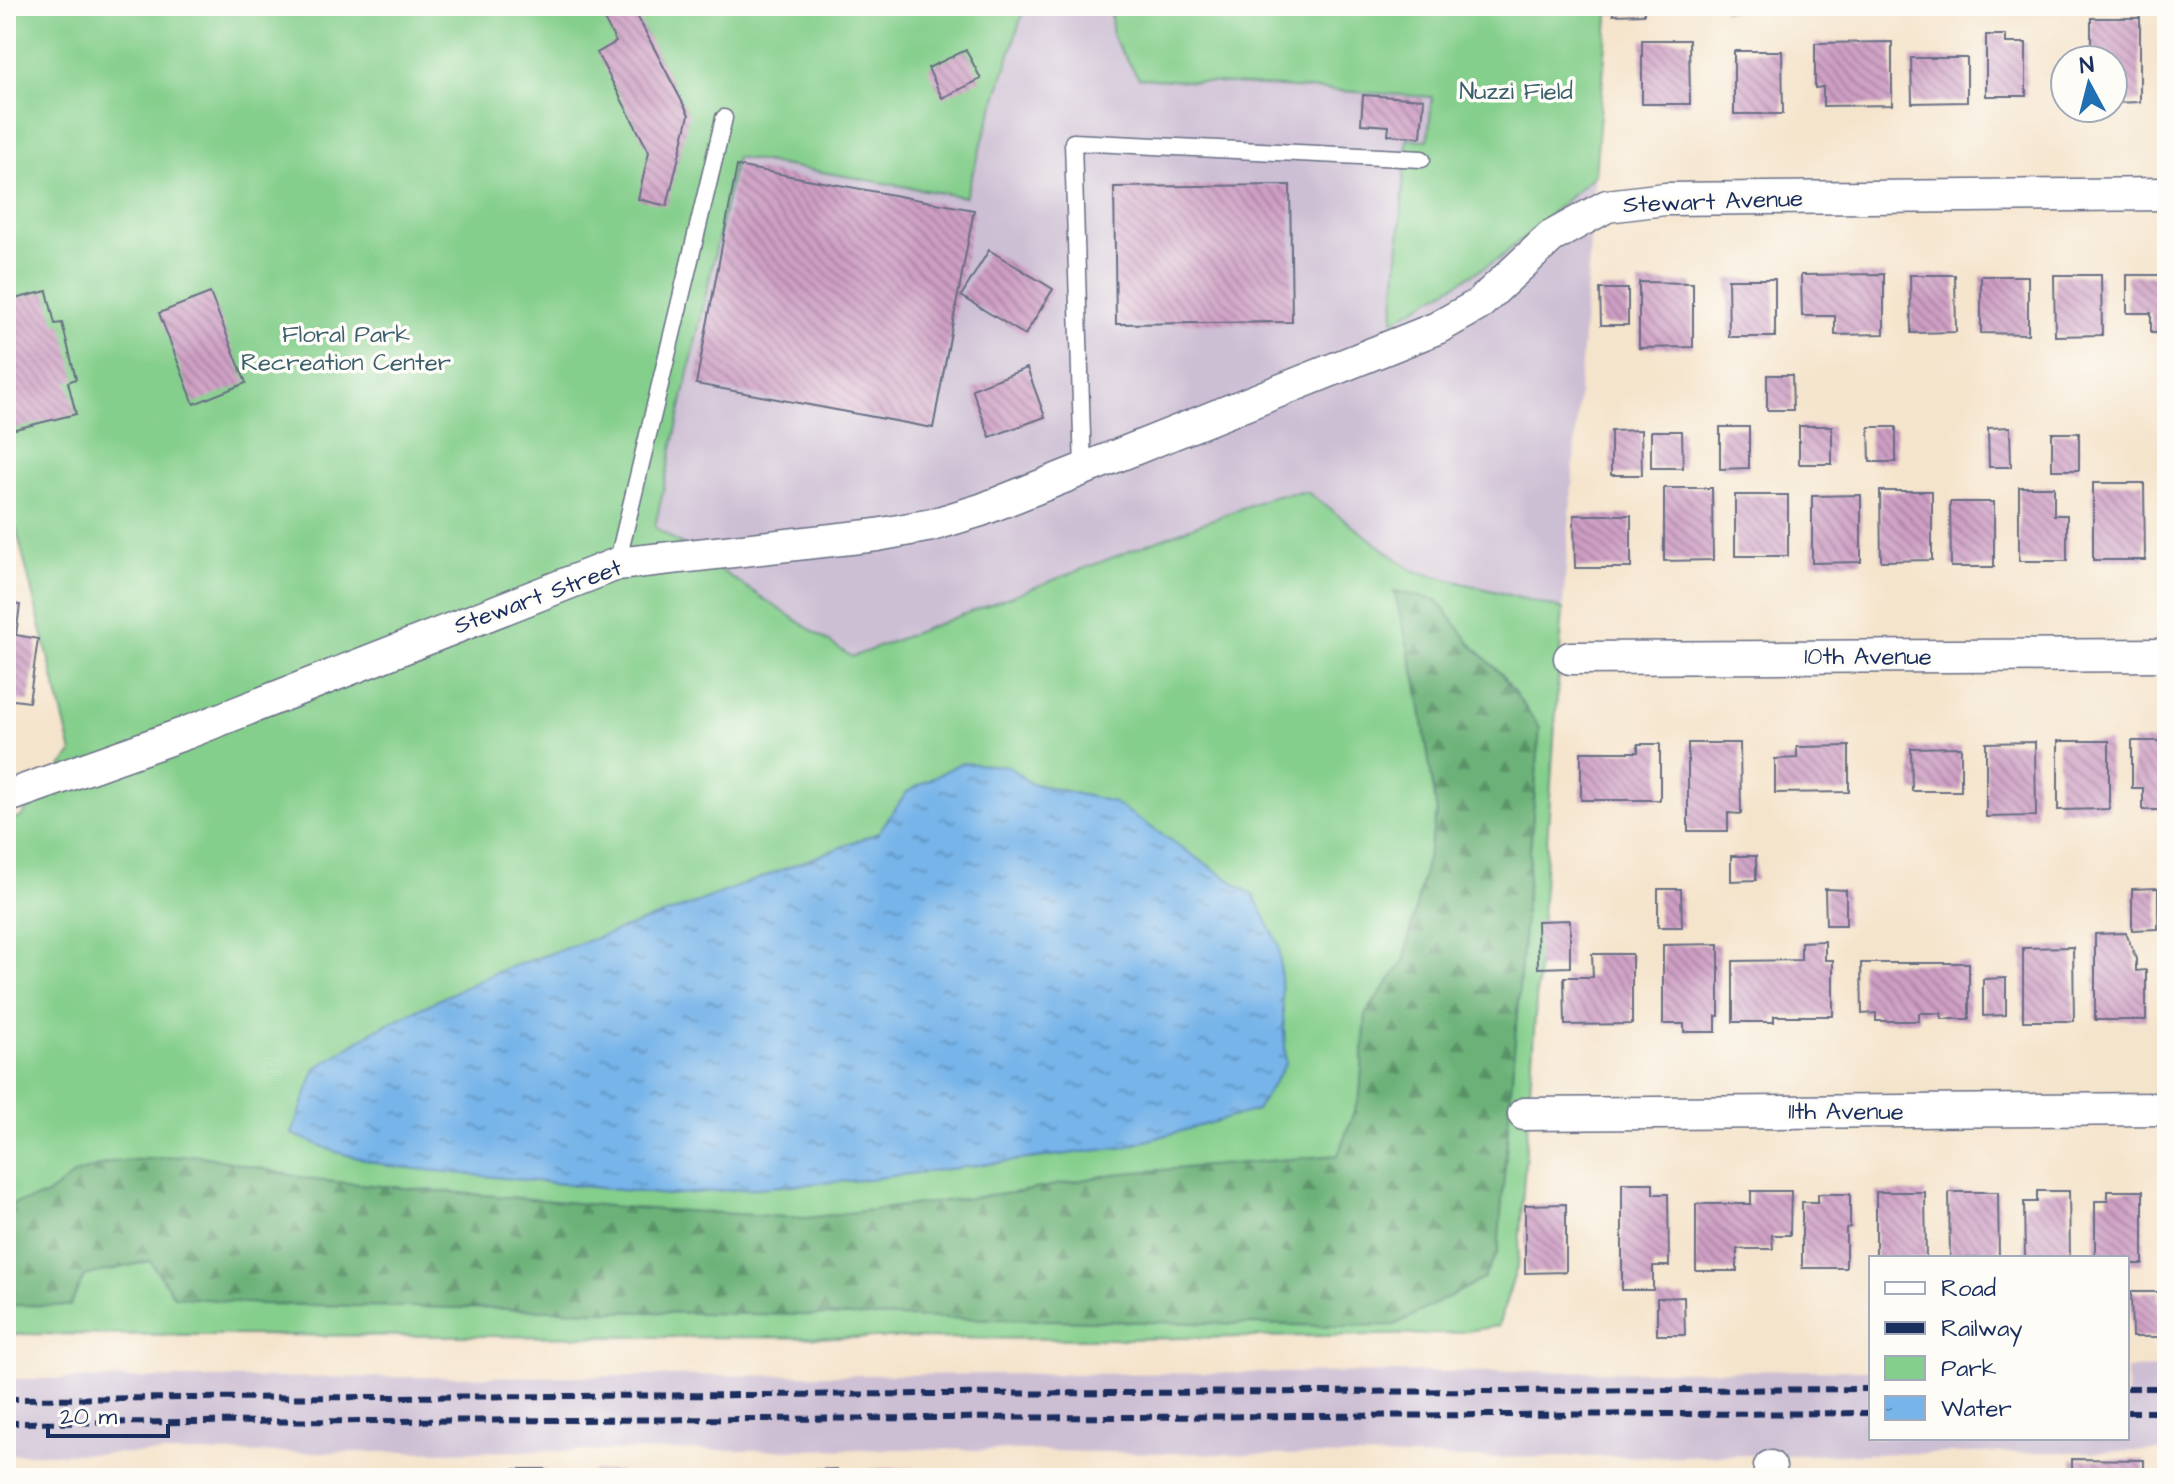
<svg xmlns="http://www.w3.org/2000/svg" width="2173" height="1484" viewBox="0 0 2173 1484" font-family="'Architects Daughter',sans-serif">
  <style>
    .industrial { fill: #ccbed3 }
    .green { fill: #85cf8c; stroke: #507f75; stroke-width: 2 }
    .forest { fill: url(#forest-firs); stroke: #44706b; stroke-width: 2 }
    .water { fill: url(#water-ripples); stroke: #4872a4; stroke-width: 2 }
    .building { fill: url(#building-back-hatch) }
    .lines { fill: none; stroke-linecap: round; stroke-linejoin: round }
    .service-casing { stroke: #676e84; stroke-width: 19 }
    .minor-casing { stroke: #676e84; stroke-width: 35 }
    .service { stroke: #fff; stroke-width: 16 }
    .minor { stroke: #fff; stroke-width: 32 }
    .rail { stroke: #1b2f5e; stroke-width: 6; stroke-dasharray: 12 6; stroke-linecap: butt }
    .labels { text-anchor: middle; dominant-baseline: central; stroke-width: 7; stroke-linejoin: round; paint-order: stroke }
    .park-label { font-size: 24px; fill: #3b5f6c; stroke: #fdfcf7 }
    .street-label { font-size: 24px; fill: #1b2f5e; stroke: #fdfcf7 }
  </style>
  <defs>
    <pattern id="forest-firs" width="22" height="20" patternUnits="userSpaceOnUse" patternTransform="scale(2)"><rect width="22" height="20" fill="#6cb278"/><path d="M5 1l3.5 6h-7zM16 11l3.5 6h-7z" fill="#589166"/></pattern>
    <pattern id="water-ripples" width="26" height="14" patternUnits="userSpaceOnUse" patternTransform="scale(2)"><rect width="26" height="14" fill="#76b4e9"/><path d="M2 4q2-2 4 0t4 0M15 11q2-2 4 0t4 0" fill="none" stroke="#6093c0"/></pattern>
    <pattern id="building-back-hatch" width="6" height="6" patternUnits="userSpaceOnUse" patternTransform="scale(2)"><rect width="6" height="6" fill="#ce9ec3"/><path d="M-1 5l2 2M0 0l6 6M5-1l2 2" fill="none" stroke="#a681a2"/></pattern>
  </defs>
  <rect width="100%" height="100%" fill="#fdfcf7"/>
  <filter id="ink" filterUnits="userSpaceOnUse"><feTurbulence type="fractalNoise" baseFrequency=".0125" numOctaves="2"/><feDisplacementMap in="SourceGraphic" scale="16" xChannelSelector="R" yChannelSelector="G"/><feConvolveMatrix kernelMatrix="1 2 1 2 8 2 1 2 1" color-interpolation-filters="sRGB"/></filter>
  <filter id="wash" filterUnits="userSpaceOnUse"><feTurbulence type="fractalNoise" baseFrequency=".006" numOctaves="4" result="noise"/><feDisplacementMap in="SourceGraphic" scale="32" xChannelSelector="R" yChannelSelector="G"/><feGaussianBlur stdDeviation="1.8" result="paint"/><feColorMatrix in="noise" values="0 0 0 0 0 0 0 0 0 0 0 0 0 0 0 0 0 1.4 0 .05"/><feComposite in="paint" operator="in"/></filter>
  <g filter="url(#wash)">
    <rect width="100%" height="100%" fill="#f5e4cc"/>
    <path class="industrial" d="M 1025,6 L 1110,6 L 1113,38 L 1139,78 L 1432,97 L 1428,140 L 1407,140 L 1393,320 L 1500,258 L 1595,175 L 1563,609 L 1412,570 L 1307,492 L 1275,495 L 852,657 L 655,527 L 736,156 L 965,197 Z
      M 2167,1368 L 2167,1451 L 1470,1458 L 921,1449 L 6,1454 L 6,1379 L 1871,1370 L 1871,1438 L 2127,1438 L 2127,1369 Z"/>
    <path class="green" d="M 6,6 L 1025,6 L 965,197 L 736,157 L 655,527 L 852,657 L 1276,495 L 1307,492 L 1412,570 L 1563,609 L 1518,1264 L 1498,1326 L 1447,1334 L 1120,1339 L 6,1334 L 6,822 L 21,817 L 72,753 L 16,527 L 6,525 Z
      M 1110,6 L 1609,6 L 1595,175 L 1500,258 L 1393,321 L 1407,139 L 1428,140 L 1432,97 L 1139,78 L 1113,38 Z"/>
    <path class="forest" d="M 1394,591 L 1437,600 L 1472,645 L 1502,675 L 1540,728 L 1498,1252 L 1483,1279 L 1395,1325 L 1340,1326 L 257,1304 L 174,1296 L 150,1261 L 84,1276 L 70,1306 L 6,1305 L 6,1205 L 45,1196 L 75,1174 L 110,1162 L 198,1155 L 314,1180 L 633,1208 L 806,1218 L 1019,1192 L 1113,1174 L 1338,1155 L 1360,1095 L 1366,1013 L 1404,961 L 1437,813 L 1417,683 Z"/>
    <path class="water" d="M 960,763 L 1008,766 L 1030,783 L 1113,802 L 1254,896 L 1279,945 L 1286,1063 L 1257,1110 L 1124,1147 L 861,1180 L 667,1195 L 389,1166 L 336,1152 L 292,1134 L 316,1068 L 377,1029 L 499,971 L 669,913 L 878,833 L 907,792 Z"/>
    <g id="blocks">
      <path class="building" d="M 597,6 L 632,6 L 689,115 L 667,206 L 638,199 L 649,152 L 597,53 L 616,42 Z
        M 1613,6 L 1644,6 L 1644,14 L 1613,15 Z
        M 1723,6 L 1750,6 L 1750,10 L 1723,11 Z
        M 1803,6 L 1833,6 L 1834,9 L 1803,10 Z
        M 2091,18 L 2140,18 L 2140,102 L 2113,103 L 2113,60 L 2091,60 Z
        M 1986,35 L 2006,35 L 2006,43 L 2026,43 L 2026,96 L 1986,96 Z
        M 1642,40 L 1689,40 L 1690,104 L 1642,104 Z
        M 1892,42 L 1892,105 L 1823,106 L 1823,87 L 1815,88 L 1815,43 Z
        M 966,50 L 981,79 L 942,98 L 928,68 Z
        M 1734,51 L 1782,51 L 1783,114 L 1734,114 Z
        M 1911,58 L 1967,58 L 1967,102 L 1912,103 Z
        M 1363,95 L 1424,99 L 1421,137 L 1388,135 L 1389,126 L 1361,124 Z
        M 737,166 L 974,210 L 933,428 L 696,384 Z
        M 1290,185 L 1292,322 L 1116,324 L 1114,187 Z
        M 989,250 L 1053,289 L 1025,335 L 961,296 Z
        M 1884,274 L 1884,334 L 1835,335 L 1835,316 L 1802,316 L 1801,275 Z
        M 1910,275 L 1955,275 L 1956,332 L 1911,333 Z
        M 2054,275 L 2101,275 L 2102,335 L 2055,336 Z
        M 2127,275 L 2167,275 L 2167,333 L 2151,333 L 2151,313 L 2127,313 Z
        M 1981,276 L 2028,276 L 2028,334 L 1981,333 Z
        M 1728,279 L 1775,279 L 1775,337 L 1729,337 Z
        M 1639,282 L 1693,283 L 1693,347 L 1639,348 Z
        M 1600,289 L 1628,289 L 1628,325 L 1601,325 Z
        M 47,291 L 55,324 L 62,323 L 76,379 L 68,382 L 76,414 L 7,431 L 6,301 Z
        M 210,293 L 246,383 L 194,404 L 159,313 Z
        M 1027,368 L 1045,417 L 990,437 L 972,389 Z
        M 1767,375 L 1792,375 L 1793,410 L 1767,410 Z
        M 1799,426 L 1832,426 L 1832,464 L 1799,464 Z
        M 1720,427 L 1749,427 L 1749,468 L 1720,469 Z
        M 1869,427 L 1896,427 L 1896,462 L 1870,462 Z
        M 2010,427 L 2011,467 L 1989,467 L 1988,428 Z
        M 1641,430 L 1642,475 L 1611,475 L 1611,431 Z
        M 1651,431 L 1682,431 L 1683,468 L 1651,468 Z
        M 2052,433 L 2079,433 L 2079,470 L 2052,470 Z
        M 2093,483 L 2144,483 L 2145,560 L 2093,560 Z
        M 2019,487 L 2054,487 L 2054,515 L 2067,515 L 2067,561 L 2019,561 Z
        M 1664,488 L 1712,488 L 1713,560 L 1664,561 Z
        M 1880,491 L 1932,491 L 1932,560 L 1881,561 Z
        M 1735,495 L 1788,495 L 1788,556 L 1735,556 Z
        M 1861,495 L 1861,562 L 1812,563 L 1812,496 Z
        M 1950,502 L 1994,502 L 1994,567 L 1951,567 Z
        M 1574,515 L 1631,515 L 1631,568 L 1575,568 Z
        M 6,603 L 20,605 L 16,635 L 38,639 L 29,702 L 6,699 Z
        M 2058,741 L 2109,741 L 2109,809 L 2058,810 Z
        M 2132,741 L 2167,741 L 2167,810 L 2143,810 L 2143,788 L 2132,788 Z
        M 2035,742 L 2036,816 L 1986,817 L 1986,743 Z
        M 1688,743 L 1740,743 L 1741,814 L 1728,813 L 1728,831 L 1688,831 Z
        M 1638,744 L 1660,744 L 1660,800 L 1581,800 L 1581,752 L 1638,752 Z
        M 1849,746 L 1849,792 L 1775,793 L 1775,759 L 1797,758 L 1797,747 Z
        M 1961,747 L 1961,791 L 1912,791 L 1911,748 Z
        M 1731,856 L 1756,856 L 1756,880 L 1731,881 Z
        M 2158,888 L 2158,929 L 2132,930 L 2132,889 Z
        M 1658,889 L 1681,889 L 1682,927 L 1658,927 Z
        M 1825,889 L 1846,890 L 1846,925 L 1826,925 Z
        M 1570,920 L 1570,967 L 1538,968 L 1537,921 Z
        M 2126,933 L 2136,959 L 2136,971 L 2146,970 L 2146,1020 L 2095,1020 L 2095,934 Z
        M 1825,941 L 1825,960 L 1833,960 L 1833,1016 L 1774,1016 L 1774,1022 L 1733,1022 L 1733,961 L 1801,960 L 1801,942 Z
        M 1719,944 L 1719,1016 L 1716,1016 L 1716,1032 L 1684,1032 L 1684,1024 L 1663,1024 L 1663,945 Z
        M 2073,947 L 2074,1021 L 2023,1021 L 2023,948 Z
        M 1592,954 L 1632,954 L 1632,1024 L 1565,1025 L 1564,977 L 1593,977 Z
        M 1861,963 L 1969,963 L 1969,1019 L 1942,1019 L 1941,1013 L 1919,1013 L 1919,1021 L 1876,1021 L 1876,1013 L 1862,1014 Z
        M 2006,978 L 2006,1015 L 1983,1016 L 1983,979 Z
        M 1622,1183 L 1653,1183 L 1653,1194 L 1668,1194 L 1669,1266 L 1653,1266 L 1653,1290 L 1622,1290 Z
        M 1751,1191 L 1791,1191 L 1790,1235 L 1772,1235 L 1773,1249 L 1737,1249 L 1737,1271 L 1696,1271 L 1696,1204 L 1751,1204 Z
        M 2037,1191 L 2069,1191 L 2070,1258 L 2025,1258 L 2024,1202 L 2037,1202 Z
        M 2108,1191 L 2143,1191 L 2143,1264 L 2127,1264 L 2127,1258 L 2095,1258 L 2095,1201 L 2108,1201 Z
        M 1876,1192 L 1925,1192 L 1926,1258 L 1876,1258 Z
        M 1949,1192 L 1998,1192 L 1999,1258 L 1950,1258 Z
        M 1818,1194 L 1850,1194 L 1850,1227 L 1846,1228 L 1846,1268 L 1802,1268 L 1802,1202 L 1818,1202 Z
        M 1566,1204 L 1566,1272 L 1525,1273 L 1525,1205 Z
        M 2131,1292 L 2159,1292 L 2159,1337 L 2132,1337 Z
        M 1684,1297 L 1685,1335 L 1657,1335 L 1657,1298 Z
        M 2072,1459 L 2144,1460 L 2144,1478 L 2072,1478 Z
        M 912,1468 L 912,1478 L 871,1478 L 870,1469 Z
        M 504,1469 L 545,1469 L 545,1478 L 504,1478 Z
        M 837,1469 L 837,1478 L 797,1478 L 797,1470 Z
        M 619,1471 L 619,1478 L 592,1478 L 591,1472 Z
        M 691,1473 L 691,1478 L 648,1478 L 648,1475 Z
        M 704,1474 L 748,1474 L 748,1478 L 705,1478 Z"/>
    </g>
  </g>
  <g filter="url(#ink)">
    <use href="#blocks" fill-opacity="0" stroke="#676e84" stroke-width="2"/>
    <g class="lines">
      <defs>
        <path id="service" d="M 1083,469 L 1073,142 L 1422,159
          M 617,564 L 724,118"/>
        <path id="minor" d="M 1570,658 L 2167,655
          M 6,797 L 186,733 L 617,564 L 877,535 L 932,525 L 981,510 L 1437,328 L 1478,305 L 1551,237 L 1607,206 L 1665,199 L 2167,194
          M 1524,1114 L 2167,1109
          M 1770,1478 L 1770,1467"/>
      </defs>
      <use href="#service" class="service-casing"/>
      <use href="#minor" class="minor-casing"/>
      <use href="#service" class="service"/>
      <use href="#minor" class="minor"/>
      <path class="rail" d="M 2127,1388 L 2167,1388
        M 6,1399 L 1871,1389
        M 2127,1412 L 2167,1412
        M 6,1423 L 1871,1413"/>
    </g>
  </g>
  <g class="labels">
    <g class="park-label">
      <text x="1516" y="92">Nuzzi Field</text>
      <text x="346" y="335">Floral Park<tspan x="346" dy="28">Recreation Center</tspan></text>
    </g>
    <g class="street-label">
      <text transform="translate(1713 202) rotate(-2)">Stewart Avenue</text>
      <text transform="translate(538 597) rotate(-20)">Stewart Street</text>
      <text x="1868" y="657">10th Avenue</text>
      <text x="1846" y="1112">11th Avenue</text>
    </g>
  </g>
  <rect width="2173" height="1484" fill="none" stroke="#fdfcf7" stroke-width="32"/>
  <rect x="1869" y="1256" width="260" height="184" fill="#fdfcf7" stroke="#a3aaba" stroke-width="2"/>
  <rect x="1885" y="1282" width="40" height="12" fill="#ffffff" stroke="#a3aaba" stroke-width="2"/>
  <text x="1941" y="1296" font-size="24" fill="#1b2f5e">Road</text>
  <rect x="1885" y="1322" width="40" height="12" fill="#1b2f5e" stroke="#a3aaba" stroke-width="2"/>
  <text x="1941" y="1336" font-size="24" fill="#1b2f5e">Railway</text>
  <rect x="1885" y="1356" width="40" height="24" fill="#85cf8c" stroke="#a3aaba" stroke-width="2"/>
  <text x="1941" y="1376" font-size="24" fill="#1b2f5e">Park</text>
  <rect x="1885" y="1396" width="40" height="24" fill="url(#water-ripples)" stroke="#a3aaba" stroke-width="2"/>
  <text x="1941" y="1416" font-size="24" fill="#1b2f5e">Water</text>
  <g transform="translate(2089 84) rotate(353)"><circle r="38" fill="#fdfcf7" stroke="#a3aaba" stroke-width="2"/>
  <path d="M0-6L14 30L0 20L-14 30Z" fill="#1f6fb2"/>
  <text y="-12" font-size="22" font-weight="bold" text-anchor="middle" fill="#1b2f5e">N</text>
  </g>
  <path d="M48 1424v12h120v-12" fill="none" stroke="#1b2f5e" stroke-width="4"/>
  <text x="60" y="1424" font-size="24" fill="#1b2f5e" stroke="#fdfcf7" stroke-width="6" paint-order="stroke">20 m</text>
</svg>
